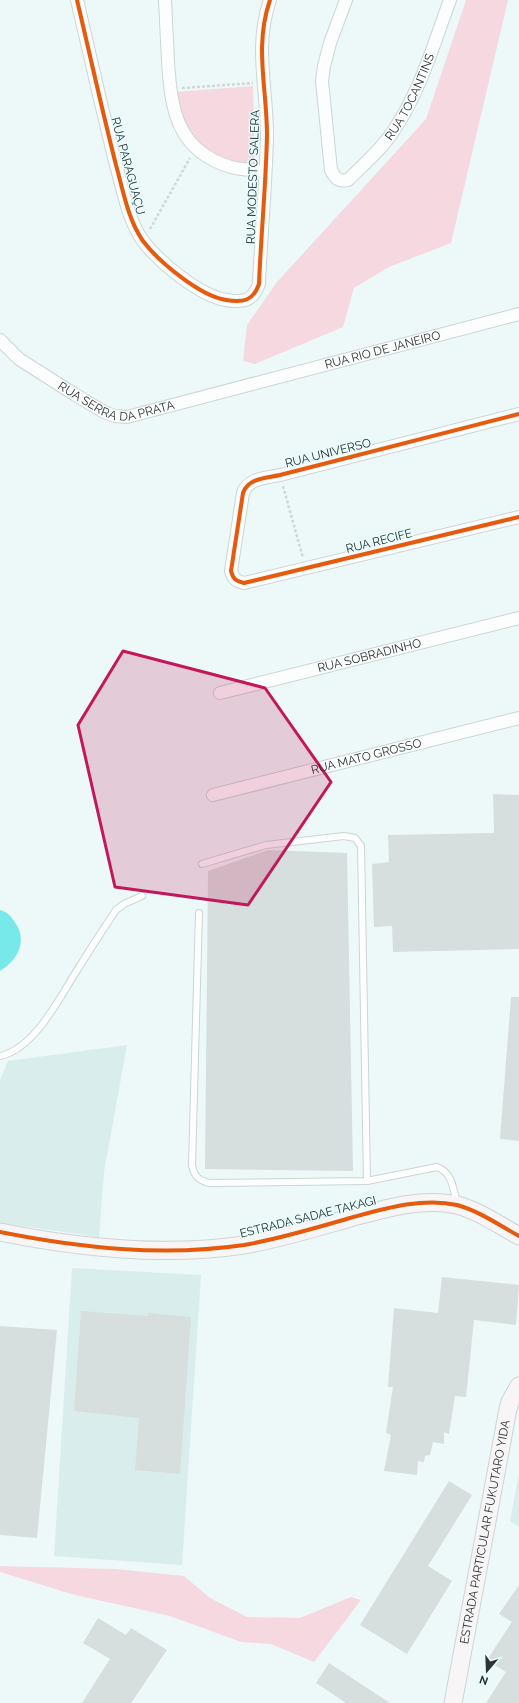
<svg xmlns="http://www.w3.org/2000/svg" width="519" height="1703" viewBox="0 0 519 1703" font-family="Raleway,sans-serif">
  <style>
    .built { fill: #d9eded }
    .green { fill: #f6d9e0 }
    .water { fill: #77e9eb }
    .building { fill: #d6dfde }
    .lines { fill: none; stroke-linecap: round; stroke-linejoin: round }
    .lane-casing { stroke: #ccd5d5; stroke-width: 8 }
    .street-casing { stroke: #ccd5d5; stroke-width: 14 }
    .secondary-casing { stroke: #ccd5d5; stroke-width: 19 }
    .path { stroke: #d2d7d7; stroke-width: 2.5; stroke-dasharray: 3 2; stroke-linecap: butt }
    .lane { stroke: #fcfefe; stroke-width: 6 }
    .street { stroke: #fcfefe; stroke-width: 12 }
    .secondary { stroke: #f8f5f6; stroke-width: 17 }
    .cycleway-casing { stroke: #e8fdfd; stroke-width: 6 }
    .cycleway { stroke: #e8590c; stroke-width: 4 }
    .marked { fill: #c2185b; fill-opacity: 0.2; stroke: #c2185b; stroke-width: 3; stroke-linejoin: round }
    .labels { text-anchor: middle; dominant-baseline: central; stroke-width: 3; stroke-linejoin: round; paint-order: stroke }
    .street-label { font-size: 12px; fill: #2b3333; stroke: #e8fdfd }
  </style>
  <rect width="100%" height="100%" fill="#edf8f8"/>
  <path class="built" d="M 127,1045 L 104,1172 L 99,1237 L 0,1223 L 0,1080 L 8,1061 Z
    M 72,1268 L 201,1275 L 182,1565 L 54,1556 Z
    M 519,1473 L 519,1527 L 510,1521 Z"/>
  <path class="green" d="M 466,0 L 508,0 L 451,243 L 389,267 L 354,288 L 343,327 L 255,364 L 243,361 L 247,325 L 277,282 L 426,119 Z
    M 253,86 L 255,170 L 219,162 L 180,126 L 175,92 Z
    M 0,1566 L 115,1569 L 184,1576 L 210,1598 L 247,1617 L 300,1618 L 351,1597 L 361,1600 L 314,1662 L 271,1644 L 241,1642 L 170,1616 L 71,1594 L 0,1572 Z"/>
  <path class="water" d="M 0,910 C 7,912 10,915 14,921 C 28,939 19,960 0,971 Z"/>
  <path class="building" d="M 493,794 L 519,795 L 519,949 L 393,952 L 392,926 L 374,927 L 372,864 L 389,862 L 388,835 L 494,833 Z
    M 268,850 L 347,853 L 353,1171 L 205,1169 L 208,871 Z
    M 511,997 L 519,997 L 519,1141 L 500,1139 Z
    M 442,1277 L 519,1285 L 516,1325 L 474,1320 L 466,1397 L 455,1396 L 449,1434 L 444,1432 L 444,1444 L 433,1442 L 430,1455 L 425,1456 L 424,1462 L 418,1461 L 417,1475 L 384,1471 L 391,1435 L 386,1433 L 393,1387 L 388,1387 L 394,1308 L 438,1313 Z
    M 81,1311 L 148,1316 L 148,1313 L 191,1317 L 180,1474 L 135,1470 L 139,1418 L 74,1411 Z
    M 0,1326 L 57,1330 L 37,1538 L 0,1535 Z
    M 449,1481 L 472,1495 L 428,1566 L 452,1581 L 407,1654 L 360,1625 Z
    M 519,1585 L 519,1703 L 486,1703 L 506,1672 L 487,1660 L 512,1622 L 499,1614 Z
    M 98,1618 L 126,1635 L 131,1628 L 167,1650 L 131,1703 L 82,1703 L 110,1659 L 83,1643 Z
    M 329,1663 L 390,1703 L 346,1703 L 316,1683 Z"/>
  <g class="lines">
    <defs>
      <path id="lane" d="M 202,864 L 266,845 L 344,836 L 355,838 L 361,846 L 367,1181 L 437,1167 C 453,1173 453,1189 457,1204
        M 199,913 L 192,1165 C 194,1176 198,1180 209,1183 L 367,1181
        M 0,1056 C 34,1049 59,999 76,972 C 89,951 102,931 116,910 L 124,904 L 142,896"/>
      <g id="street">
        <path d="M 77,0 C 90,55 102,110 116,165 C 123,190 128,220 143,241 C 159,262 200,296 226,300 C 243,303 253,301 259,284 C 261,234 266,185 267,135 C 267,88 254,46 270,0"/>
        <path d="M 165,0 C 166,20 167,41 168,61 C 171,110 177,151 231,167 C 242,170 253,170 265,171"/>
        <path id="s1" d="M 346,0 L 330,43 L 324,66 L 322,81 L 331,170 C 335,178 338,182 348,180 C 364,164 382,149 394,130 C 420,92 434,43 450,0"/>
        <path id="s2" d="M 0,340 L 19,359 L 74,394 L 104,412 L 115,416 L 127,417 L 519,314"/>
        <path d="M 519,414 L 280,475 C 266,478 248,478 243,493 L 231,571 C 233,579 236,581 244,583 L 519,517"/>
        <path id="s3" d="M 220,693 L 519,618"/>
        <path id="s4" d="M 213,795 L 519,718"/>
      </g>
      <g id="secondary">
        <path d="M 0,1232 C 80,1248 163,1257 244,1245 C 279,1239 315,1228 350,1218 C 383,1209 422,1197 457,1205 C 479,1211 499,1225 519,1236"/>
        <path id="s5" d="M 453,1703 L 508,1409 L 510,1402 L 519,1386"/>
      </g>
    </defs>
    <use href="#lane" class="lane-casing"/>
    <use href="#street" class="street-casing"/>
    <use href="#secondary" class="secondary-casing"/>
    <path class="path" d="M 182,88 L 253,83
      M 150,229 L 190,158
      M 283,486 L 303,558"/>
    <use href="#lane" class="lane"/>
    <use href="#street" class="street"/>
    <use href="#secondary" class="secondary"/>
    <defs>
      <path id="cycleway" d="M 77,0 C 90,55 102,110 116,165 C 123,190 128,220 143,241 C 159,262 200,296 226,300 C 243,303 253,301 259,284 C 261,234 266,185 267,135 C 267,88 254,46 270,0
        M 519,414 L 280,475 C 266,478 248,478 243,493 L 231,571 C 233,579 236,581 244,583 L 519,517
        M 0,1232 C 80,1248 163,1257 244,1245 C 279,1239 315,1228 350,1218 C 383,1209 422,1197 457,1205 C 479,1211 499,1225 519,1236"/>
    </defs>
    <use href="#cycleway" class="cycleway-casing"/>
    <use href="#cycleway" class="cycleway"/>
  </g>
  <path class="marked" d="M 123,651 L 265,688 L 331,782 L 248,905 L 115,887 L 78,725 Z"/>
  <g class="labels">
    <g class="street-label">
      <text stroke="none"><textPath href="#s1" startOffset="301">RUA TOCANTINS</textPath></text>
      <text transform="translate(128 166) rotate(75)">RUA PARAGUAÇU</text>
      <text transform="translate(253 177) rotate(-88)">RUA MODESTO SALERA</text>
      <text stroke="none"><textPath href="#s2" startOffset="415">RUA RIO DE JANEIRO</textPath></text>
      <text stroke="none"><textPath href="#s2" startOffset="137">RUA SERRA DA PRATA</textPath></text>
      <text transform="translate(328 453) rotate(-14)">RUA UNIVERSO</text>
      <text transform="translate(379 541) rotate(-14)">RUA RECIFE</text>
      <text stroke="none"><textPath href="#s3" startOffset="154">RUA SOBRADINHO</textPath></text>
      <text stroke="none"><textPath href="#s4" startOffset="158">RUA MATO GROSSO</textPath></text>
      <text transform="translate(308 1217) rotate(-14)">ESTRADA SADAE TAKAGI</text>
      <text stroke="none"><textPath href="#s5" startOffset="174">ESTRADA PARTICULAR FUKUTARO YIDA</textPath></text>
    </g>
  </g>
  <g transform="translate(487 1671) rotate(199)" stroke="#e8fdfd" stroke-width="3" paint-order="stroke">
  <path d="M0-3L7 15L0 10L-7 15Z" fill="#2b3333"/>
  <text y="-6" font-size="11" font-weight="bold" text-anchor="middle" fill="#2b3333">N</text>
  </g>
</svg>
